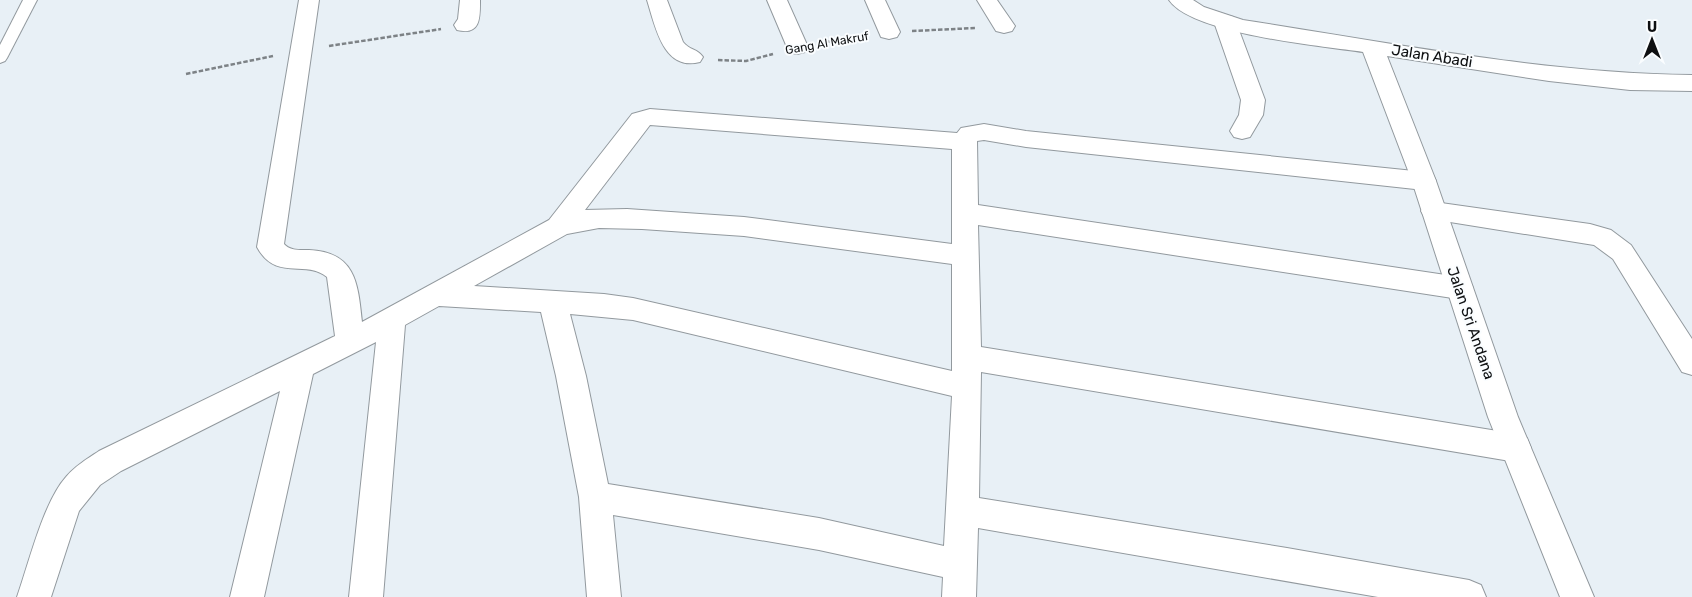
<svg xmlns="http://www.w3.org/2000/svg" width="1692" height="597" viewBox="0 0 1692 597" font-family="Rubik,sans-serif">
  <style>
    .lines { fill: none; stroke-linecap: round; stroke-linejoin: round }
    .lane-casing { stroke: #92999e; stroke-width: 2 }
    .street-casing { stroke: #92999e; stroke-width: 2 }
    .secondary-casing { stroke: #92999e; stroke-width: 2 }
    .path { stroke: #7d8286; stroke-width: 2.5; stroke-dasharray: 4.5 2; stroke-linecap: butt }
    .lane { fill: #fff; fill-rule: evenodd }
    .street { fill: #fff; fill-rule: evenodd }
    .secondary { fill: #fff; fill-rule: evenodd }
    .labels { text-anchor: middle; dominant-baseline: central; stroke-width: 4; stroke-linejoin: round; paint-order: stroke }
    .far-street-label { font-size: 12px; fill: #0e1012; stroke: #fafdff }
    .street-label { font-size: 15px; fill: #0e1012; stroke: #fafdff }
  </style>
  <rect width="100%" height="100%" fill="#e8f0f6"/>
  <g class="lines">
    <defs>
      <path id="lane" d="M 23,0 L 37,0 L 7,58 L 5,61 L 0,63 L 0,45 Z"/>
      <path id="street" d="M 299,0 L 319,0 L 284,244 C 290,251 300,250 309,250 C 356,252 358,284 362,322 L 549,220 L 632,114 L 650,109 L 957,133 L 961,128 L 984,124 L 1026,131 L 1424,172 L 1433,175 L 1436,181 L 1433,187 L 1424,190 L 1026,147 L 984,140 L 977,141 L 978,205 L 1459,277 L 1469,280 L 1473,288 L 1469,296 L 1459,299 L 978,225 L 981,347 L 1516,434 L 1527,438 L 1531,448 L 1527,458 L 1516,462 L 981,372 L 979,498 L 1287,548 L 1469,580 L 1481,585 L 1486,597 L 1378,597 L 978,528 L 976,597 L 942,597 L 943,577 L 819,550 L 613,515 L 621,597 L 587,597 L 579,497 L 556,376 L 541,312 L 439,306 L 405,325 L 383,597 L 349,597 L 376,342 L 313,374 L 264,597 L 230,597 L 280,391 L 121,471 L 100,485 L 79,511 L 51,597 L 17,597 C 29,563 43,503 66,477 C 75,466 87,459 99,451 L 335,336 L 327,277 C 305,259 276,282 257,247 ZM 650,125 L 952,149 L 952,244 L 744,217 L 627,209 L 585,210 ZM 599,228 L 642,229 L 744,236 L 952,264 L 952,371 L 633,298 L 604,294 L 474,286 L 567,234 ZM 570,314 L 633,320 L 952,396 L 944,546 L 819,518 L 608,484 L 586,376 Z
        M 460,0 L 480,0 C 480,17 481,36 457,30 L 454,25 L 458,19 Z
        M 647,0 L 667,0 L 683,42 C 689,50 698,49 703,57 L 700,62 C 663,72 655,25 647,0 Z
        M 767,0 L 787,0 L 808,47 L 805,52 L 797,54 L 789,52 Z
        M 865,0 L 885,0 L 900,32 L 897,37 L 889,39 L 881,37 Z
        M 977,0 L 997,0 L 1015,26 L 1012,31 L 1004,33 L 996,31 Z
        M 1225,15 L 1233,17 L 1236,22 L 1265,100 L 1263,115 L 1250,137 L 1242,139 L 1234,137 L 1230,131 L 1239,115 L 1241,100 L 1214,22 L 1217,17 Z
        M 1434,202 L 1590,224 L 1611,230 L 1631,245 L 1692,339 L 1692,375 L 1682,372 L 1613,259 L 1594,245 L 1425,218 L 1421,211 L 1425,204 Z"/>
      <path id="secondary" d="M 1169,0 L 1193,0 L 1204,7 L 1243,20 C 1392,43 1541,73 1692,75 L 1692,91 L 1630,90 L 1549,81 L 1387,56 L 1436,181 L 1518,417 L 1594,597 L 1560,597 L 1488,417 L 1412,181 L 1363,52 C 1321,46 1192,34 1169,0 Z"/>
    </defs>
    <use href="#lane" class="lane-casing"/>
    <use href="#street" class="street-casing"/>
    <use href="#secondary" class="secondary-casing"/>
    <path class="path" d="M 912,31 L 976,28
      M 820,43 L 864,36
      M 329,46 L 441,29
      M 718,60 L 746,61 L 773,54
      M 186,74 L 273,56"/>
    <use href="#lane" class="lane"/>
    <use href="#street" class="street"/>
    <use href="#secondary" class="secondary"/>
  </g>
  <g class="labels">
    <g class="far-street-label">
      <text transform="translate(827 43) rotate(-10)">Gang Al Makruf</text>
    </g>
    <g class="street-label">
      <text transform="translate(1432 56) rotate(9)">Jalan Abadi</text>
      <text transform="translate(1471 323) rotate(71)">Jalan Sri Andana</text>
    </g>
  </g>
  <g transform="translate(1652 40)" stroke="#fafdff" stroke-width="4" paint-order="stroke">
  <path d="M0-4L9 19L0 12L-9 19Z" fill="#0e1012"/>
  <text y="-8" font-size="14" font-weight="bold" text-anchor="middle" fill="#0e1012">U</text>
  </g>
</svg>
